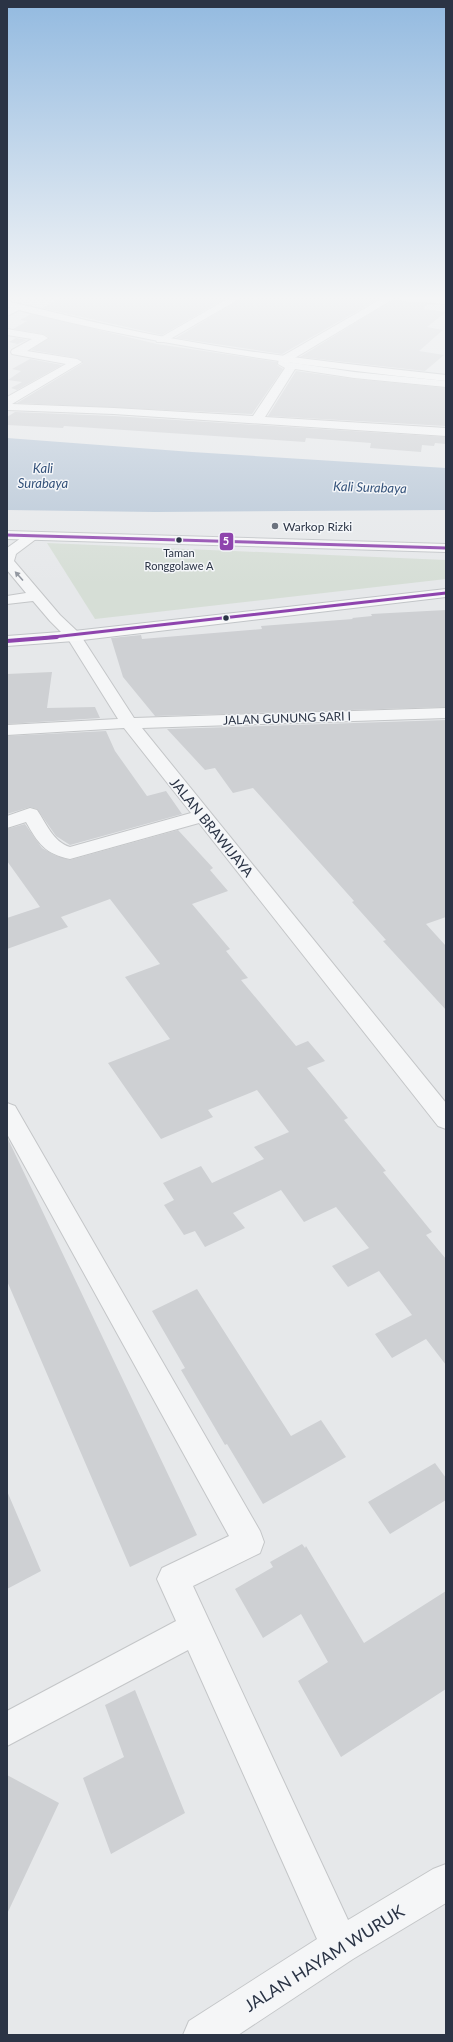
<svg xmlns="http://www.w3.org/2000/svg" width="453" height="2042" viewBox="0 0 453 2042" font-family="Lato,sans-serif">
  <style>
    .green { fill: #d6ded6 }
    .water { fill: #b4c4d5 }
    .building { fill: #ced0d3 }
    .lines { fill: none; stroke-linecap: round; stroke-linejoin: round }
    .minor-casing { stroke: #c4c6c8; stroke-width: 2 }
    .major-casing { stroke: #c2c5c8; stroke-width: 2 }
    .minor { fill: #f5f6f7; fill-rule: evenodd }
    .major { fill: #f8f8f8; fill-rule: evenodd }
    .bus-1-far1-casing { stroke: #f4f6f9; stroke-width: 5 }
    .bus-1-casing { stroke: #f4f6f9; stroke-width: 6 }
    .bus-1-far1 { stroke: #8e44ad; stroke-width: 3 }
    .bus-1 { stroke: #8e44ad; stroke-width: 4 }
    .oneway { fill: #90959e }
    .poi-dot { fill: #6c737f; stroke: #f4f6f9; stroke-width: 1.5 }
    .bus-dot { fill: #2b3445; stroke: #f4f6f9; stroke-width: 1.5 }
    .labels { text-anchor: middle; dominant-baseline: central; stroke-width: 3; stroke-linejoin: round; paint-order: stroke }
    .far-bus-label { font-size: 11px; fill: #2b3445; stroke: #f4f6f9 }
    .far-poi-label { font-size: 12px; fill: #2b3445; stroke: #f4f6f9; text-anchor: start }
    .far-street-label { font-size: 12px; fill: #2b3445; stroke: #f4f6f9 }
    .far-water-label { font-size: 13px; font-style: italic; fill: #34527a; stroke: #f4f6f9 }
    .street-label { font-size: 14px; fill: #2b3445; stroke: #f4f6f9 }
    .near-street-label { font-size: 17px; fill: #2b3445; stroke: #f4f6f9 }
    .line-badge { stroke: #f4f6f9; stroke-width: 1.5 }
    .badge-label { font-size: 11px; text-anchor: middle; font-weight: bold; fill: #fff }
  </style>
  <rect width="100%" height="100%" fill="#e6e8ea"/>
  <path class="green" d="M 47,543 L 446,560 L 446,579 L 95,619 Z"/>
  <path class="water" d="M 7,438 L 192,452 L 446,468 L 446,510 L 155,512 L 7,510 Z"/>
  <path class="building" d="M 61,298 L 226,298 L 162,335 L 42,308 Z
    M 242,298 L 380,298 L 282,354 L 176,338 Z
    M 396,298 L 403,302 L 428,304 L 423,309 L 446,312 L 427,327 L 443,330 L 419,351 L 444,355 L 425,371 L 300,357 Z
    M 31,314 L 157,344 L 277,362 L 277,365 L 283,369 L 252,414 L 17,403 L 83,363 L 77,358 L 31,350 L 49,337 L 43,334 L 13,329 L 27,321 L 20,320 Z
    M 16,338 L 27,340 L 9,348 L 17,344 L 9,342 Z
    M 30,359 L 62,365 L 17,390 L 11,388 L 22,382 L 8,380 L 21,371 L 12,369 Z
    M 296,371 L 354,379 L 446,388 L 446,426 L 268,416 Z
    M 15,412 L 114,416 L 446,437 L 446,444 L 435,443 L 434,446 L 422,445 L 421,452 L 370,448 L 371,443 L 306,438 L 305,442 L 64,426 L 63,428 L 7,425 L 7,417 Z
    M 446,610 L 446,707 L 155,716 L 123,677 L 111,638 L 141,635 L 142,639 L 262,629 L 261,626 L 353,619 L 352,618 L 372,616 L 371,614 Z
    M 52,672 L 47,708 L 95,707 L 100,718 L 7,724 L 7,674 Z
    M 446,720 L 446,917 L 426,924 L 446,946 L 446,1010 L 383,941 L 386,940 L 352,902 L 354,901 L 253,788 L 233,793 L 215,768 L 205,770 L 167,729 Z
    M 106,731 L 115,751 L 147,796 L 166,791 L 182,814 L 70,845 L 56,836 L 37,809 L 30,807 L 7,814 L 7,736 Z
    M 25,824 L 42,848 L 54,855 L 70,860 L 178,830 L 213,868 L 210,870 L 228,891 L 192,904 L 230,949 L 226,951 L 248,978 L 241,980 L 296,1046 L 308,1041 L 325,1061 L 307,1068 L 348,1118 L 344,1120 L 386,1171 L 383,1172 L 432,1232 L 426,1235 L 446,1259 L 446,1365 L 426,1339 L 392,1358 L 375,1334 L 412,1315 L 379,1271 L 348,1287 L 332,1266 L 369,1248 L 336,1207 L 304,1222 L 281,1190 L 233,1213 L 245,1228 L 205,1247 L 195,1231 L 184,1235 L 164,1205 L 174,1200 L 163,1183 L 201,1166 L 212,1183 L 264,1159 L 254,1147 L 289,1132 L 257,1090 L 208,1110 L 213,1117 L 161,1139 L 108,1063 L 170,1039 L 125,977 L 160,964 L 110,899 L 61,917 L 68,927 L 7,949 L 7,918 L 40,907 L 7,861 L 7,829 Z
    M 7,1137 L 197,1535 L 130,1567 L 7,1281 Z
    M 197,1289 L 291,1436 L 321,1420 L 346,1457 L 263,1504 L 227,1444 L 225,1445 L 181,1370 L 185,1368 L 152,1311 Z
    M 435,1463 L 446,1478 L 446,1500 L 390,1534 L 368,1502 Z
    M 7,1491 L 41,1571 L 7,1589 Z
    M 302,1544 L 305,1548 L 306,1546 L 364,1643 L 446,1591 L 446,1689 L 341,1757 L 298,1681 L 328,1662 L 301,1614 L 263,1638 L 235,1589 L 273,1567 L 270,1562 Z
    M 135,1690 L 185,1813 L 111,1854 L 83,1778 L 124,1757 L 105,1705 Z
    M 7,1775 L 59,1803 L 7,1914 Z"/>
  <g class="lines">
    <defs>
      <path id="minor" d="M 229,298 L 241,298 L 165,342 L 157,342 L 156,340 Z
        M 383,298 L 395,298 L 288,362 L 354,372 L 446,381 L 446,387 L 354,378 L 295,369 L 265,417 L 446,428 L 446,436 L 114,414 L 7,410 L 7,397 L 66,364 L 12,354 L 11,352 L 12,350 L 32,339 L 7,335 L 7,329 L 43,335 L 48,338 L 27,351 L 77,359 L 82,362 L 12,404 L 114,408 L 253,416 L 285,368 L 278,364 L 279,358 Z
        M 398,298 L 446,298 L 446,304 L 403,301 Z
        M 18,304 L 21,305 L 23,307 L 21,309 L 7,316 L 7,309 Z
        M 33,532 L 38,533 L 40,536 L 16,554 L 14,561 L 60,615 L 79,633 L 134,718 L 446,708 L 446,718 L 142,728 L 446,1103 L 446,1129 L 438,1126 L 199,823 L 70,859 C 45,854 38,843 26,822 L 7,828 L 7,816 L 30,808 L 37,810 C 46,823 53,842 70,847 L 191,813 L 124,728 L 7,735 L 7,725 L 118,719 L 68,639 L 50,621 L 33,601 L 7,604 L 7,596 L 26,593 L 7,570 L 7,548 L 28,533 Z
        M 7,1103 L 15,1106 L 260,1531 L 264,1542 L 260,1553 L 193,1586 L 348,1920 L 433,1869 L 446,1864 L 446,1903 L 353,1959 L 238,2035 L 183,2035 L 189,2021 L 317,1939 L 188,1650 L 7,1746 L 7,1711 L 176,1621 L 157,1579 L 162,1568 L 229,1536 L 7,1134 Z"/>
      <path id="major" d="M 7,301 C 61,314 115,328 170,338 C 261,355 354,365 446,375 L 446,381 C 298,366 151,345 7,307 Z
        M 7,531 L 446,544 L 446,552 L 7,539 Z
        M 446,589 L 446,597 L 74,641 L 7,646 L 7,636 L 74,631 Z"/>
    </defs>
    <use href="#minor" class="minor-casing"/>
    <use href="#major" class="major-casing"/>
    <use href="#minor" class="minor"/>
    <use href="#major" class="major"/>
    <defs>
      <path id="bus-1-far1" d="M 7,535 L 446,548
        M 44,638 L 446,593"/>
      <path id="bus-1" d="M 7,641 L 57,637"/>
    </defs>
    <use href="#bus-1-far1" class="bus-1-far1-casing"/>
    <use href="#bus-1" class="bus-1-casing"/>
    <use href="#bus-1-far1" class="bus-1-far1"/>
    <use href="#bus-1" class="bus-1"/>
  </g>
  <defs><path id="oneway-solid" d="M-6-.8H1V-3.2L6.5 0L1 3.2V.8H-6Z"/></defs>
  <use class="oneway" href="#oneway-solid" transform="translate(19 576) rotate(-132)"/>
  <linearGradient id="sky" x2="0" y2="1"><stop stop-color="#93bae0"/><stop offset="0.51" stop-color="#f4f5f6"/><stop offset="1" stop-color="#f4f5f6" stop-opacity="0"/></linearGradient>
  <rect width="453" height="584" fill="url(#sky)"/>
  <circle class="poi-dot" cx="275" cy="526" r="4"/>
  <g class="bus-dot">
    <circle cx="179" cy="540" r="3.5"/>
    <circle cx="226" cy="618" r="3.5"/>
  </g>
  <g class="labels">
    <g class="far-bus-label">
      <text x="179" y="552">Taman<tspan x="179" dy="13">Ronggolawe A</tspan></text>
    </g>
    <g class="far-poi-label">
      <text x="283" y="526">Warkop Rizki</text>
    </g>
    <g class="far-street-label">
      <text transform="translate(287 718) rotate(-2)">JALAN GUNUNG SARI I</text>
    </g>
    <g class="far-water-label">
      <text x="43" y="468">Kali<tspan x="43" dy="15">Surabaya</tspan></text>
      <text transform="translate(370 487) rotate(2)">Kali Surabaya</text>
    </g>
    <g class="street-label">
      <text transform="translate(212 827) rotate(51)">JALAN BRAWIJAYA</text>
    </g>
    <g class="near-street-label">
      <text transform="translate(324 1958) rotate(-32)">JALAN HAYAM WURUK</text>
    </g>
  </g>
  <rect class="line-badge" x="219" y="532" width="15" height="19" rx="4" fill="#8e44ad"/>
  <g class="badge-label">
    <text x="226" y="545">5</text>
  </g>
  <rect width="453" height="2042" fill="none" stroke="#2b3445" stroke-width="16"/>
</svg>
